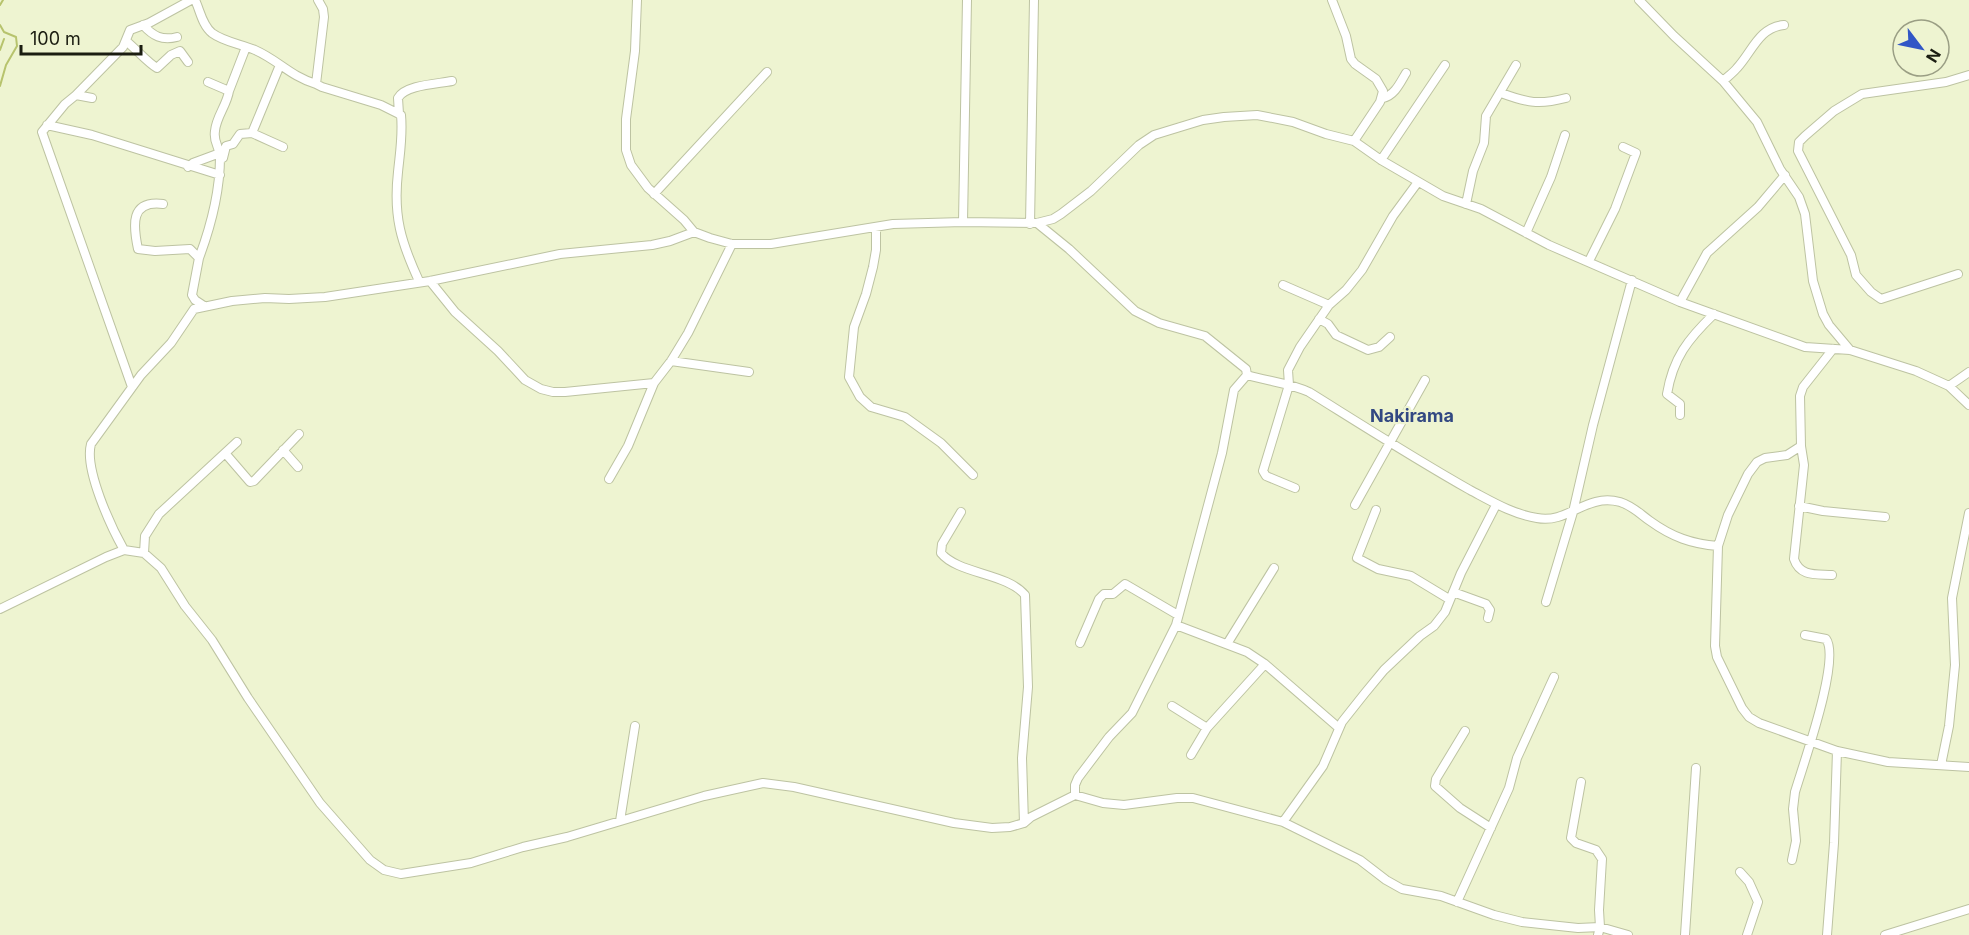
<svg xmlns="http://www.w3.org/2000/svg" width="1969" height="935" viewBox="0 0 1969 935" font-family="Inter,sans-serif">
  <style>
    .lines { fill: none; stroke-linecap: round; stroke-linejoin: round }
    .stream { stroke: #b7c36d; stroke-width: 2 }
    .minor-casing { stroke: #bdc3a2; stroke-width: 10 }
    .minor { stroke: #fff; stroke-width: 8 }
    .labels { text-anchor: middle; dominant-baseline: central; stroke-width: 4.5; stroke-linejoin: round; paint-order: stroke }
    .quarter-label { font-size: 18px; font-weight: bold; fill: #324882; stroke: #eef4d1 }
  </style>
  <rect width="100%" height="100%" fill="#eef4d1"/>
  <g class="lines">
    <path class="stream" d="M 0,5 L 3,0
      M 0,25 L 4,32 L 16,37 L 17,46 L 6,65 L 0,86
      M 0,50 L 4,39"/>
    <defs>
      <path id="minor" d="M 195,0 C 200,10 202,25 212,33 C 224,42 241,44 255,50 C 278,60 290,76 316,84
        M 318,0 L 323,9 L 324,17 L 316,84 L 322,87 L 381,105 L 401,115 C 403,135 400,152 398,172 C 393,216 401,242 419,281
        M 637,0 L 635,51 L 626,119 L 626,150 L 631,165 L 648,188 L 684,220 L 694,232 L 710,238 L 732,244 L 771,244 L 893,224 L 963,222 L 1037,223 L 1053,219 L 1061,214 L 1091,191 L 1139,145 L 1154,135 L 1203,120 L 1224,117 L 1257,115 L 1293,122 L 1326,134 L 1354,141 L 1381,160 L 1443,196 L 1481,209 L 1549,245 L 1680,302 L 1805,347 L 1850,350 L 1916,371 L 1949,386 L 1969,405
        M 1332,0 L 1346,36 L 1351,59 L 1355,64 L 1376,79 L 1383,91 L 1380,102 L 1354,141
        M 1639,0 L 1674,36 L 1723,81 L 1757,122 L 1780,169 L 1799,197 L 1805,214 L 1813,281 L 1823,314 L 1829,325 L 1850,350
        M 143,25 C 153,36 162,41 177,37
        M 126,41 C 135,48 149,64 157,68 L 171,55 L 180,51 L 188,62
        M 1723,81 C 1727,77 1733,73 1737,68 C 1752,52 1759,27 1784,25
        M 229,91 L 246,47
        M 1501,93 C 1528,103 1539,105 1566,98
        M 76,95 L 123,47 L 130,30 L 149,23 L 191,0
        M 92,98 L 76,95 L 65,104 L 42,132 L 132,387
        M 1383,98 C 1395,95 1400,83 1406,73
        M 399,114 L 398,98 C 405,85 437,84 452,81
        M 47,125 L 92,135 L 220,175
        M 252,133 L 283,147
        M 222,157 L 223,158 L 226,146 L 233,144 L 240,134 L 252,133 L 280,65
        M 1381,160 L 1445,65
        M 188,167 L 193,163 L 220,153
        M 654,194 L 767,72
        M 163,204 C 130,200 133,225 138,249 L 155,251 L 190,249 L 199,258 L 192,295 L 195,300 L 204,306
        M 1466,204 L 1473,171 L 1484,143 L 1486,116 L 1516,65
        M 963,222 L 967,0
        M 1037,223 L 1069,249 L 1135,311 L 1159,323 L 1205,336 L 1246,369 L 1247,375 C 1267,381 1290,383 1309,392 C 1362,425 1415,459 1470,490 C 1491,501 1512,514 1537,518 C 1569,524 1585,493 1620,502 C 1633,506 1640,514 1650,521 C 1672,537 1692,544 1718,546
        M 1030,224 L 1034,0
        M 876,227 L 876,250 L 873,267 L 866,294 L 854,327 L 849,377 L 860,397 L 871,407 L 905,417 L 941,443 L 973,475
        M 694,232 L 670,241 L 652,245 L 560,254 L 430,281 L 325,297 L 289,299 L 265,298 L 232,301 L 194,309 L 171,343 L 141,375 L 91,444 C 84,469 111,527 124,550 L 144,553 L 161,568 L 185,606 L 212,640 L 248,698 L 320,803 L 370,860 L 384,870 L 401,874 L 471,863 L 523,847 L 567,837 L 704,796 L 763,783 L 794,787 L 954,823 L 992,828 L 1010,827 L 1024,823 L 1031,817 L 1075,795 L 1103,803 L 1124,805 L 1177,798 L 1193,798 L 1283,822 L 1360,860 L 1386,880 L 1402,889 L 1441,896 L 1494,915 L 1522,922 L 1578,928 L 1600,927 L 1628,935
        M 1526,233 L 1551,177 L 1565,135
        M 199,258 C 211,226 220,191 220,157 C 220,147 213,143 215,131 C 216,117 227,105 229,91 L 208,82
        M 1589,261 L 1615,209 L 1636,153 L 1623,147
        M 1958,274 L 1881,299 L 1871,292 L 1856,275 L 1851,255 L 1798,151 L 1799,142 L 1805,136 L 1834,111 L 1862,94 L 1946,82 L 1969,75
        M 430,281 L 455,312 L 498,351 L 525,380 L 541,389 L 553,392 L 565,392 L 654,383
        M 1283,285 L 1329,305
        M 1680,302 L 1707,253 L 1758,207 L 1785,175
        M 1319,319 L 1328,324 L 1336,335 L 1368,350 L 1379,347 L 1390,337
        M 1833,349 L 1803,387 L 1800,396 L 1801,446 L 1787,455 L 1765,458 L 1757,462 L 1748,474 L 1728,515 L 1718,546 L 1715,646 L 1717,657 L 1742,708 L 1749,717 L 1759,723 L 1837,751 L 1888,762 L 1969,767
        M 671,361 L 749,372
        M 1949,386 L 1969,372
        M 1680,415 L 1680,404 L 1667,394 C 1673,358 1688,339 1714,314
        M 1801,446 L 1804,465 L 1794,559 C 1800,577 1816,574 1832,575
        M 283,450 L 298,467
        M 225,453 L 250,482 L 254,481 L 299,434
        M 609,479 L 628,446 L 654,383 L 671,361 L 688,333 L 732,244
        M 1295,488 L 1266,476 L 1263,471 L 1289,385 L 1288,370 L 1300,347 L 1329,305 L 1346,290 L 1362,270 L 1393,216 L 1418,182
        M 1355,505 L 1425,380
        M 1799,506 L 1823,511 L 1885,517
        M 1376,510 L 1357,558 L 1378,569 L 1411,576 L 1449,599
        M 961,512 L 942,544 L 941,553 C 958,574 1007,573 1025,595 L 1028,687 L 1022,758 L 1024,823
        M 144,553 L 145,536 L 159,514 L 237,442
        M 1453,592 L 1486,604 L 1490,610 L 1488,618
        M 1546,602 L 1573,512 L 1593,425 L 1632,280
        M 0,609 L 106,557 L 124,550
        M 1176,625 L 1247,652 L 1265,664 L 1339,728
        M 1080,643 L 1099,599 L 1104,594 L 1113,594 L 1125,584 L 1178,615
        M 1227,644 L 1274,568
        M 1172,706 L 1207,728
        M 1465,731 L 1436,779 L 1435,786 L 1460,808 L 1491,828
        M 1191,755 L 1207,728 L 1265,664
        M 1941,765 L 1949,726 L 1955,665 L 1952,598 L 1969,513
        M 1581,782 L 1571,838 L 1576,843 L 1596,850 L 1602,859 L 1599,910 L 1600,927 L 1598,935
        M 1075,795 L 1075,785 L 1078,778 L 1109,737 L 1132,713 L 1176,625 L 1222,453 L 1234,390 L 1247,375
        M 620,821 L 635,726
        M 1283,822 L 1323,766 L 1342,722 L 1365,693 L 1384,670 L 1420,636 L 1434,626 L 1445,612 L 1461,573 L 1496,505
        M 1792,860 L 1796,841 L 1793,809 L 1795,792 C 1803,765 1841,659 1826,639 L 1805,635
        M 1740,872 L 1749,882 L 1758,902 L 1747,935
        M 1457,902 L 1509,788 L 1517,758 L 1554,677
        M 1685,935 L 1696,768
        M 1827,935 L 1834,843 L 1837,751
        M 1885,935 L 1969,909"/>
    </defs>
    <use href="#minor" class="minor-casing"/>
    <use href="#minor" class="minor"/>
  </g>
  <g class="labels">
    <g class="quarter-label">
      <text x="1412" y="415">Nakirama</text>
    </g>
  </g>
  <g transform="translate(1921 48) rotate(122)"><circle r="28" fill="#eef4d1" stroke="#9a9e84" stroke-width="1.5"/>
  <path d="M0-4.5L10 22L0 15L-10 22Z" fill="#3156c6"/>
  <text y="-9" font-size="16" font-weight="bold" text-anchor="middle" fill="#1b1d11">N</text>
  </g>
  <path d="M21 45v9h120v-9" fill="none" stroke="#1b1d11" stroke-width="3"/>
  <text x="30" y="45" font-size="18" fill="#1b1d11" stroke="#eef4d1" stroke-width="4.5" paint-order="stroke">100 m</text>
</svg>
